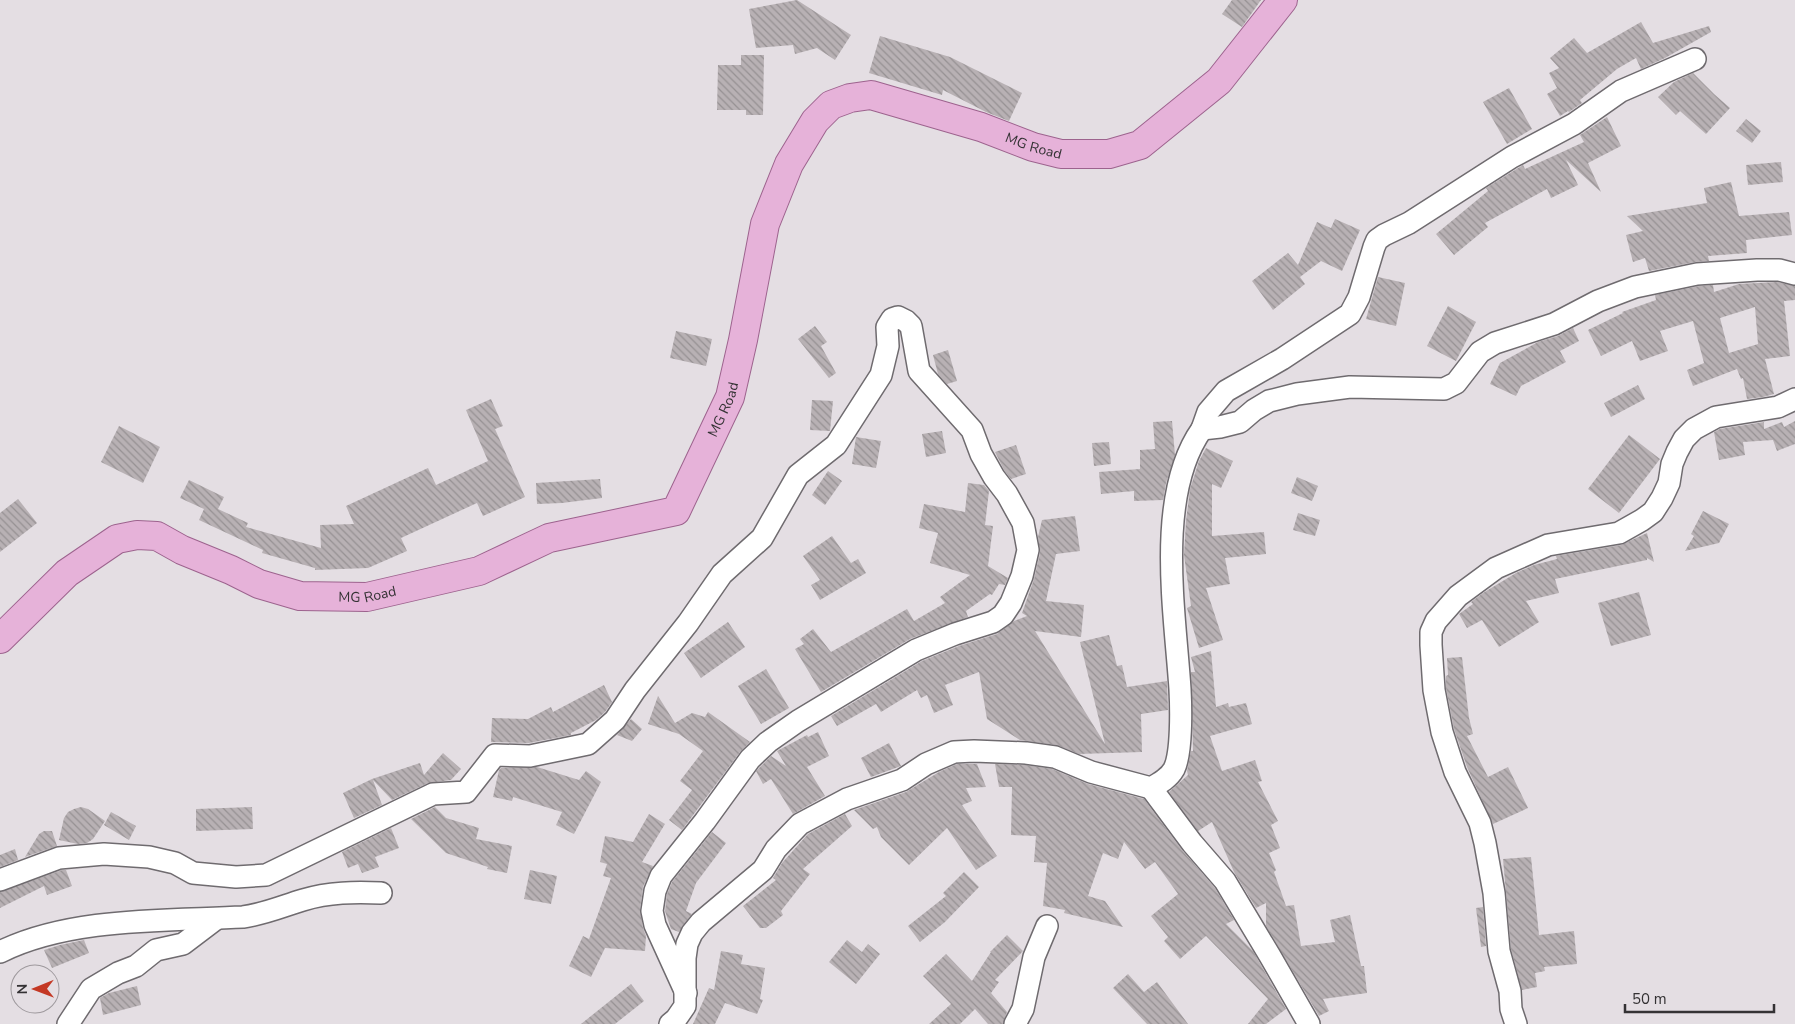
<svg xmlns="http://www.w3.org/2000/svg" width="1795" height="1024" viewBox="0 0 1795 1024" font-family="'Nunito Sans',sans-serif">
  <defs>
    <pattern id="building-back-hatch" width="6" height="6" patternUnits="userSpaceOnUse" patternTransform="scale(1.25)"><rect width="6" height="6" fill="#b8b1b4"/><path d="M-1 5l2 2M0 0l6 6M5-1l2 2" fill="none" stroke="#969193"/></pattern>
  </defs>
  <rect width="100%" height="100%" fill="#e4dee3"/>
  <g fill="url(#building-back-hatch)" fill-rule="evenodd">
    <path d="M797 0 851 35 835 60 817 48 795 54 793 45 756 48 749 9Z"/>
    <path d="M1232 0H1261L1242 27 1222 14Z"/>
    <path d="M1641 22 1653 43 1709 26 1711 32 1665 58 1641 69 1636 58 1617 69 1580 100 1582 103 1569 112 1568 111 1560 116 1547 94 1557 88 1549 73 1559 68 1550 58 1574 38 1587 53Z"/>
    <path d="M880 36 950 57 1022 93 1009 121 986 112 943 90 942 95 869 73Z"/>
    <path d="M741 55H764L763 115H746V110H717L718 65H741Z"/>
    <path d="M1693 73 1714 94 1730 108 1706 134 1680 111 1676 115 1658 97 1674 82Z"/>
    <path d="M1509 88 1532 129 1507 144 1483 102Z"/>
    <path d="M1607 117 1621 146 1588 163 1601 192 1566 160 1578 185 1551 198 1547 189 1485 223 1488 227 1454 255 1436 234 1488 191 1486 188 1523 165 1525 169 1584 142 1580 135Z"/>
    <path d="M1746 119 1761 131 1752 143 1736 131Z"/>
    <path d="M1781 162 1783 182 1748 185 1746 165Z"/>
    <path d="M1731 182 1739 216 1789 212 1792 235 1746 240 1747 253 1708 256 1709 261 1695 262 1649 271 1645 258 1633 262 1626 235 1643 231 1627 216 1707 203 1704 188Z"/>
    <path d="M1335 219 1360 230 1342 271 1321 261 1300 277 1305 284 1273 310 1252 281 1288 253 1298 265 1317 222 1331 228Z"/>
    <path d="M1378 277 1405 283 1396 326 1366 319Z"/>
    <path d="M1777 282 1795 286V300L1784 301 1790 356 1765 359 1774 394 1763 397 1747 399 1743 378 1741 379 1737 369 1693 386 1687 370 1704 363 1693 321 1660 331 1668 351 1640 361 1632 341 1601 356 1588 330 1623 313 1622 312 1656 300 1655 295 1699 286 1713 285 1714 292 1739 284ZM1755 307 1758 344 1729 353 1720 318Z"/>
    <path d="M1448 306 1476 322 1456 361 1427 346Z"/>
    <path d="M815 326 827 342 821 346 836 373 829 378 798 339Z"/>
    <path d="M1573 328 1579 341 1560 351 1566 362 1521 386 1516 396 1490 384 1500 363 1538 342 1558 336Z"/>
    <path d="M676 331 712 339 706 366 670 358Z"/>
    <path d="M948 350 957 381 947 384 938 374 933 355Z"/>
    <path d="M1638 385 1645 399 1611 417 1604 403Z"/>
    <path d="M491 399 503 426 495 429 525 497 483 516 477 503 401 538 407 551 368 568 315 570V568L262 553 263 550 199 520 204 509 180 498 189 480 224 497 218 509 248 523 246 527 321 548 320 525 354 524 346 506 428 468 436 485 488 461 466 410Z"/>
    <path d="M812 400 833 401 830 431 810 430Z"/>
    <path d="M1172 421 1175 455 1166 483 1163 500 1134 501V491L1101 494 1099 472 1140 469V450L1155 449 1153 422Z"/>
    <path d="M1795 421V444L1777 451 1773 440 1743 442 1745 455 1719 460 1714 432 1720 429 1764 422V429L1782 422 1784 427Z"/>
    <path d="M119 426 160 447 143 483 101 462Z"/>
    <path d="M942 431 946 453 926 457 922 434Z"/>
    <path d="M1629 435 1660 459 1619 513 1588 489Z"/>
    <path d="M856 437 881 441 876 468 852 464Z"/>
    <path d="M1109 442 1111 464 1094 466 1092 443Z"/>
    <path d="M1016 445 1026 474 1011 479 1004 470 995 452Z"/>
    <path d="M1206 448 1233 461 1221 488 1212 484V536L1264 532 1266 554 1225 558 1230 584 1206 588 1223 640 1199 648 1187 608 1191 606 1184 555 1186 521 1190 489 1199 461Z"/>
    <path d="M828 471 842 481 825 505 812 495Z"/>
    <path d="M1297 477 1318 486 1312 501 1291 493Z"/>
    <path d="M600 479 602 498 562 503 537 504 536 483Z"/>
    <path d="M968 483 984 485 989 491 985 525 993 526 988 566 1008 578 1005 585 999 584 992 595 990 594 966 611 968 617 910 639 821 692 795 649 804 644 800 639 813 629 831 652 907 609 914 621 945 603 940 597 970 575 930 563 938 533 919 528 924 504 965 512Z"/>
    <path d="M18 499 37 523 0 552V513Z"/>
    <path d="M1703 511 1729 524 1719 543 1685 551 1694 536 1691 534Z"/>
    <path d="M1298 513 1320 520 1315 536 1293 530Z"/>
    <path d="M1075 516 1080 551 1056 554 1046 601 1084 605 1081 637 1035 631 1105 744 1080 642 1109 635 1117 666 1122 665 1127 687 1167 681 1168 710 1141 714 1142 752 1079 754 1057 745 1020 740 987 719 979 672 945 685 953 705 934 713 927 695 921 698 917 690 881 712 876 704 837 726 831 716 922 661 959 646 997 634 1014 621 1027 616 1022 613 1034 579 1040 553 1038 537 1042 520Z"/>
    <path d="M1647 533 1654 562 1647 558V560L1555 579 1559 593 1526 601 1539 622 1499 647 1482 620 1467 628 1459 614 1473 604 1471 602 1483 593 1516 573 1534 565 1557 559 1556 556 1621 545Z"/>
    <path d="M832 536 851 563 858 559 866 573 820 600 811 585 820 580 803 556Z"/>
    <path d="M1639 592 1651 635 1611 646 1598 603Z"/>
    <path d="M728 622 745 647 701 678 684 653Z"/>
    <path d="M1211 651 1216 707 1228 703 1229 707 1246 703 1252 724 1210 736 1222 771 1255 760 1262 781 1258 782 1278 821 1271 825 1280 848 1269 853 1276 870 1274 872 1286 906 1294 905 1301 946 1335 942 1330 920 1350 915 1361 966H1364L1367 993 1323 999 1329 1011 1319 1016 1266 926V903L1256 908 1234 872 1212 822 1198 831 1169 792 1188 775 1187 771 1191 751H1193L1191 672H1195L1191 657Z"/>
    <path d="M1462 657 1469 718 1473 734 1467 736 1488 777 1508 767 1528 808 1493 824 1467 767 1454 729 1446 688V676L1448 675 1447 658Z"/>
    <path d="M766 669 789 708 761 724 738 686Z"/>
    <path d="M604 685 612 702 605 712 596 720 571 733V735L529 743 491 742 492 718 528 719 551 707 553 712Z"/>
    <path d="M658 696 675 723 692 713 705 717 708 712 750 742 740 752 682 830 669 820 692 790 680 781 703 751 679 734 648 724Z"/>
    <path d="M631 719 642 729 632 741 617 735Z"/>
    <path d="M818 732 829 756 807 767 825 796 793 814 771 779 763 784 756 771 771 756 786 766 777 751 807 735 808 737Z"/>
    <path d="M889 743 901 766 871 777 861 758Z"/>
    <path d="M443 753 461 769 451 780 428 783 392 800 373 780 382 805 354 818 343 793 372 779 420 763 424 775Z"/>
    <path d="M957 764H977L986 787 966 788 972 801 962 805 997 856 976 870 947 828 909 865 881 837 877 827 873 829 854 810 906 792 939 772Z"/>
    <path d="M995 764 1025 765 1052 769 1088 784 1144 799 1182 850 1215 888 1234 920 1226 924 1253 951 1286 1009 1266 1024H1248L1268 999 1206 936 1180 959 1164 941 1168 937 1151 916 1178 894 1155 862 1145 869 1124 842 1118 859 1103 853 1088 896 1105 901 1123 927 1064 913 1065 910 1043 906 1047 863 1034 862 1036 836 1011 835 1012 787H999Z"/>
    <path d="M537 767 579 780 586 771 601 782 574 834 556 825 562 812 513 797 512 801 493 797 499 770 501 768Z"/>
    <path d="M81 807 88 809 105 821 93 839 87 843 78 844 59 840 64 818 68 812 74 809Z"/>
    <path d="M252 807 253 829 196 831V809Z"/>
    <path d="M435 807 446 818 479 828 476 839 512 846 507 873 487 869 488 867 446 853 411 819Z"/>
    <path d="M111 812 136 826 129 840 104 825Z"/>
    <path d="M649 814 665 824 642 862 653 866 643 887 640 909 643 928 646 936 645 951 605 948 591 977 569 966 583 936 589 939 611 878 603 876 607 864 600 862 605 836 633 842Z"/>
    <path d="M845 814 852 826 803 869 810 874 781 911 783 915 766 928H760L743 906 776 880 773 878 782 863 808 834Z"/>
    <path d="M391 828 399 848 375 857 379 867 362 873 358 864 348 868 342 852Z"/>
    <path d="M44 831H52L57 846 25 857 39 834Z"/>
    <path d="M712 832 726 843 696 883 686 911 692 914 679 932 671 929 665 911 667 894 672 882Z"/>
    <path d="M15 849 18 860 0 867V855Z"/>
    <path d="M1531 857 1539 935 1574 931 1577 964 1544 967 1545 971 1535 973 1537 987 1522 990 1511 949 1503 859Z"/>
    <path d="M62 870H66L72 886 47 895 44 886 0 908V892Z"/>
    <path d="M530 870 557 876 551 904 524 899Z"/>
    <path d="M964 872 979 887 945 922 920 942 908 926 946 896 943 893Z"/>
    <path d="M1483 907 1486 946 1481 947 1476 908Z"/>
    <path d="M1007 935 1023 951 995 980 999 982 991 993 1007 1012 1003 1024H988L975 1009 960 1024H929L951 1004 923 976 946 954 972 981 991 952H990Z"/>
    <path d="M84 940 89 953 52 968 44 950 60 945Z"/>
    <path d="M847 940 862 952 868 944 880 954 856 984 829 962Z"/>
    <path d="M721 951 743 955 741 964 765 968 760 999 763 1000 757 1014 725 1003 715 1024H693L709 988 714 990Z"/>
    <path d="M1128 974 1144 992 1157 982 1188 1024H1147L1113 988Z"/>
    <path d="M631 984 644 1001 615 1024H581Z"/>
    <path d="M137 986 141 1005 103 1015 100 998 109 993Z"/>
  </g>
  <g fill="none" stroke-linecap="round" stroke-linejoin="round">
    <g stroke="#6f6b6f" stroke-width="24">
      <g id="street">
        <path d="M1202 429 1208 412 1226 391 1282 359 1350 314 1359 297 1374 247 1377 240 1384 235 1409 223 1512 157 1574 124 1621 91 1695 59"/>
        <path d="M1151 788 1192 843 1225 881 1270 956 1309 1024"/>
        <path d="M0 880 59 858 104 854 149 857 175 863 193 873 236 877 266 875 433 794 466 792 495 755 530 756 588 744 615 720 635 690 688 623 722 574 762 538 798 475 836 445 881 375 888 346 887 327 892 319 898 317 906 321 911 326 919 371 972 430 981 454 994 477 1007 494 1023 523 1028 550 1022 576 1011 603 1003 615 993 622 955 634 916 650 798 721 768 742 750 759 705 821 661 876 655 891 652 911 655 925 686 993"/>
        <path d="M0 952C70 917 166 921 243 917 265 914 283 906 303 900 329 892 355 892 381 893"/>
        <path d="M68 1024 91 989 118 973 136 966 156 950 183 944 216 919"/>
        <path d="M670 1024 676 1019 685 1006V958L687 944 692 933 701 922 763 870 776 849 800 824 847 799 902 780 926 764 954 752 974 751 1026 753 1055 757 1091 772 1151 788C1160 783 1169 778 1174 769 1182 753 1181 708 1180 689 1175 612 1155 495 1202 429L1220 427 1240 422 1254 410 1269 401 1297 394 1350 387 1444 389 1456 383 1480 352 1495 343 1554 324 1598 301 1635 287 1697 274 1757 270H1779L1795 274"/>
        <path d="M1015 1024 1023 1009 1034 957 1047 926"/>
        <path d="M1516 1024 1511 1009 1510 991 1499 951 1494 893 1485 843 1480 823 1455 772 1442 732 1434 690 1431 645V632L1436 621 1458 596 1496 568 1548 545 1619 533 1642 520 1653 512 1662 498 1669 483 1672 464 1677 452 1684 439 1694 429 1716 417 1778 407 1795 399"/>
      </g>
    </g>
    <g stroke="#9d638e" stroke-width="30">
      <g id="primary">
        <path id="s1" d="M0 639 67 573 117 539 137 535 157 536 182 550 231 570 259 584 300 596 367 597 479 571 549 538 676 511 730 397 743 340 765 224 789 164 815 121 831 105 850 98 871 95 981 127 1033 147 1061 154H1109L1140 145 1219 81 1283 0"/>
      </g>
    </g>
    <use href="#street" stroke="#fff" stroke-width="21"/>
    <use href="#primary" stroke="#e6b2d9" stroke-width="28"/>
  </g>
  <g text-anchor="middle" stroke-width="5" stroke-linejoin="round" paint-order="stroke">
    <g font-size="14" fill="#343234" stroke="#e4dee3">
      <text dy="5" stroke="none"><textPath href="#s1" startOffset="1392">MG Road</textPath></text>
      <text dy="5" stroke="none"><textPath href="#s1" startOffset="852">MG Road</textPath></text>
      <text dy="5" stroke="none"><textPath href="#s1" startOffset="418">MG Road</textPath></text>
    </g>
  </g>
  <g transform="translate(35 989) rotate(269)"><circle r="24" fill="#e4dee3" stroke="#9e999d"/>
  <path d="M0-4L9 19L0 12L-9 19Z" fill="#c43824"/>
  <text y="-8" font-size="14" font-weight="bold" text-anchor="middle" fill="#343234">N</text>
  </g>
  <path d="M1625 1004v8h149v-8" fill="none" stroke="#343234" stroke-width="2.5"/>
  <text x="1632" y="1004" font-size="15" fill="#343234" stroke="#e4dee3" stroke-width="4" paint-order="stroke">50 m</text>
</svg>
